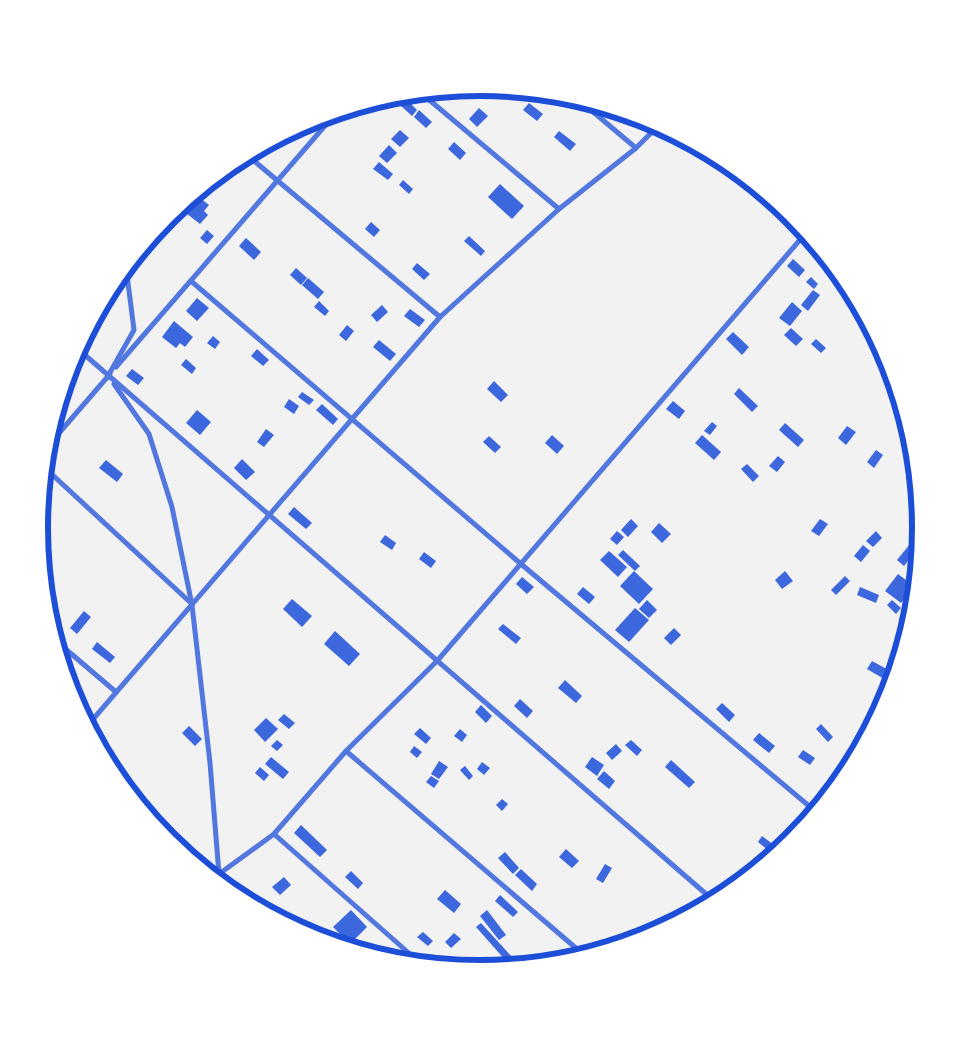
<svg xmlns="http://www.w3.org/2000/svg" width="959" height="1056" viewBox="0 0 959 1056" font-family="Poppins,sans-serif">
  <rect width="100%" height="100%" fill="#f2f2f2"/>
  <g fill="#3d67dc">
    <path d="M406 99 417 110 412 116 400 105Z"/>
    <path d="M529 103 543 114 537 121 523 110Z"/>
    <path d="M479 108 488 116 477 127 469 119Z"/>
    <path d="M419 110 432 122 426 128 414 117Z"/>
    <path d="M400 130 409 138 400 147 391 139Z"/>
    <path d="M559 131 576 144 570 151 554 137Z"/>
    <path d="M454 142 466 153 460 160 448 149Z"/>
    <path d="M389 145 397 153 387 163 379 156Z"/>
    <path d="M379 162 393 174 388 180 373 169Z"/>
    <path d="M403 180 413 189 409 194 399 185Z"/>
    <path d="M500 184 524 206 512 219 488 197Z"/>
    <path d="M195 194 209 205 204 211 208 215 200 224 182 210Z"/>
    <path d="M371 222 380 230 374 237 365 229Z"/>
    <path d="M207 230 214 236 207 244 200 238Z"/>
    <path d="M469 236 485 251 481 256 464 241Z"/>
    <path d="M246 238 261 252 254 260 239 246Z"/>
    <path d="M793 259 805 270 799 277 787 266Z"/>
    <path d="M417 263 430 274 424 280 412 269Z"/>
    <path d="M296 268 307 278 301 285 290 275Z"/>
    <path d="M811 277 818 284 814 289 806 282Z"/>
    <path d="M308 278 324 292 318 299 302 285Z"/>
    <path d="M813 290 820 295 808 311 801 305Z"/>
    <path d="M197 298 209 308 197 321 186 311Z"/>
    <path d="M319 301 329 311 325 316 314 307Z"/>
    <path d="M792 302 802 311 790 326 779 318Z"/>
    <path d="M382 305 388 312 377 322 371 315Z"/>
    <path d="M410 309 425 320 419 327 404 316Z"/>
    <path d="M174 321 193 337 185 347 180 343 176 348 162 337Z"/>
    <path d="M347 325 354 331 346 341 339 335Z"/>
    <path d="M791 328 803 339 796 346 784 335Z"/>
    <path d="M733 332 749 347 742 355 726 339Z"/>
    <path d="M213 336 220 342 215 349 207 343Z"/>
    <path d="M816 339 826 348 821 353 811 344Z"/>
    <path d="M379 340 396 354 390 361 373 347Z"/>
    <path d="M257 349 269 360 263 366 251 356Z"/>
    <path d="M186 359 196 368 192 374 181 365Z"/>
    <path d="M132 369 144 378 138 385 126 376Z"/>
    <path d="M494 381 508 395 501 402 487 389Z"/>
    <path d="M739 388 758 406 752 412 734 394Z"/>
    <path d="M302 392 314 400 309 405 298 397Z"/>
    <path d="M289 399 299 406 294 414 284 407Z"/>
    <path d="M673 401 685 411 679 419 666 409Z"/>
    <path d="M322 404 338 419 333 425 316 410Z"/>
    <path d="M197 410 211 422 200 435 186 423Z"/>
    <path d="M712 422 717 426 710 435 704 431Z"/>
    <path d="M785 423 804 440 798 447 779 430Z"/>
    <path d="M847 426 856 432 846 445 838 438Z"/>
    <path d="M266 429 274 435 264 447 257 442Z"/>
    <path d="M552 435 564 446 557 454 545 443Z"/>
    <path d="M702 435 721 452 714 460 695 443Z"/>
    <path d="M489 436 501 447 495 453 483 442Z"/>
    <path d="M876 450 883 455 874 468 867 462Z"/>
    <path d="M778 456 785 462 777 472 769 466Z"/>
    <path d="M242 459 255 472 246 480 234 468Z"/>
    <path d="M106 460 123 474 117 482 99 468Z"/>
    <path d="M747 464 759 476 753 482 741 469Z"/>
    <path d="M294 507 312 523 306 529 288 514Z"/>
    <path d="M631 519 638 526 628 537 621 530Z"/>
    <path d="M820 519 828 524 819 536 811 531Z"/>
    <path d="M659 523 671 534 662 543 651 532Z"/>
    <path d="M617 531 624 537 617 545 610 539Z"/>
    <path d="M876 531 882 538 873 547 866 541Z"/>
    <path d="M385 535 396 543 392 550 380 542Z"/>
    <path d="M910 544 917 549 904 566 897 560Z"/>
    <path d="M863 545 870 551 861 562 854 556Z"/>
    <path d="M623 550 640 566 635 571 618 555Z"/>
    <path d="M609 551 627 567 618 577 600 560Z"/>
    <path d="M424 552 436 561 431 568 419 559Z"/>
    <path d="M634 571 653 589 639 604 620 586Z"/>
    <path d="M785 571 793 581 782 589 775 580Z"/>
    <path d="M898 574 914 586 901 603 885 591Z"/>
    <path d="M845 576 850 581 836 595 831 590Z"/>
    <path d="M522 577 534 587 527 594 516 584Z"/>
    <path d="M583 587 595 597 589 604 577 594Z"/>
    <path d="M860 587 879 595 876 603 857 595Z"/>
    <path d="M292 599 312 616 302 627 283 609Z"/>
    <path d="M647 600 657 610 649 618 639 609Z"/>
    <path d="M892 600 901 608 896 614 887 605Z"/>
    <path d="M635 608 649 620 629 642 615 630Z"/>
    <path d="M84 611 91 617 77 634 70 628Z"/>
    <path d="M503 624 521 638 516 644 498 629Z"/>
    <path d="M674 628 681 635 671 645 664 638Z"/>
    <path d="M335 631 360 654 349 666 324 644Z"/>
    <path d="M97 642 115 657 110 663 92 649Z"/>
    <path d="M872 661 894 673 891 683 867 669Z"/>
    <path d="M565 680 582 696 576 703 558 688Z"/>
    <path d="M520 699 533 711 527 718 514 706Z"/>
    <path d="M722 703 735 715 729 722 716 709Z"/>
    <path d="M481 705 492 716 486 723 475 712Z"/>
    <path d="M284 714 295 723 289 729 278 720Z"/>
    <path d="M266 718 278 729 265 742 254 730Z"/>
    <path d="M821 724 833 737 828 742 816 729Z"/>
    <path d="M189 726 202 739 195 746 182 733Z"/>
    <path d="M420 728 431 738 426 744 414 734Z"/>
    <path d="M460 729 467 735 462 742 454 736Z"/>
    <path d="M759 733 775 746 769 753 753 740Z"/>
    <path d="M277 740 283 745 277 751 271 746Z"/>
    <path d="M631 740 642 750 637 756 625 745Z"/>
    <path d="M616 744 622 751 612 760 606 753Z"/>
    <path d="M414 746 422 752 417 758 410 752Z"/>
    <path d="M803 750 815 758 810 765 798 757Z"/>
    <path d="M271 757 289 772 283 779 265 764Z"/>
    <path d="M592 757 604 765 597 776 585 767Z"/>
    <path d="M671 760 695 782 689 788 665 767Z"/>
    <path d="M439 761 448 767 439 779 431 774Z"/>
    <path d="M482 762 490 768 484 775 477 769Z"/>
    <path d="M465 766 473 776 469 780 460 770Z"/>
    <path d="M260 767 269 775 264 781 255 773Z"/>
    <path d="M604 771 615 781 609 789 597 779Z"/>
    <path d="M431 776 439 781 434 788 426 782Z"/>
    <path d="M502 799 508 804 502 811 496 805Z"/>
    <path d="M301 825 327 850 320 857 294 833Z"/>
    <path d="M762 836 774 845 769 851 758 842Z"/>
    <path d="M566 849 579 861 572 868 559 857Z"/>
    <path d="M505 852 519 868 513 874 498 858Z"/>
    <path d="M605 864 612 868 603 883 596 879Z"/>
    <path d="M521 869 537 884 532 891 515 875Z"/>
    <path d="M351 871 363 883 358 889 345 877Z"/>
    <path d="M284 877 291 885 280 895 272 887Z"/>
    <path d="M445 890 461 904 454 913 437 899Z"/>
    <path d="M500 895 518 912 513 917 495 901Z"/>
    <path d="M351 910 367 927 350 944 333 927Z"/>
    <path d="M487 910 506 935 499 940 480 916Z"/>
    <path d="M481 923 512 957 507 962 476 927Z"/>
    <path d="M423 932 433 941 428 946 417 937Z"/>
    <path d="M454 933 461 939 451 948 445 942Z"/>
  </g>
  <g fill="none" stroke-linecap="round" stroke-linejoin="round">
    <g stroke="#5277de" stroke-width="5">
      <path d="M421 93 559 209"/>
      <path d="M579 100 636 148"/>
      <path d="M247 155 440 317"/>
      <path d="M191 281 521 564 815 811"/>
      <path d="M78 349 713 900"/>
      <path d="M116 367 336 113"/>
      <path d="M109 377 108 376 134 330 126 267"/>
      <path d="M114 384 149 434 172 507 192 605 210 763 219 874"/>
      <path d="M47 447 110 374"/>
      <path d="M45 468 192 604"/>
      <path d="M55 640 116 692"/>
      <path d="M88 725 440 317 559 209 636 148 658 126"/>
      <path d="M346 751 584 955"/>
      <path d="M274 834 420 963"/>
      <path d="M216 879 219 874 274 834 346 751 437 661 805 234"/>
    </g>
  </g>
  <path d="M0 0H959V1056H0ZM48 528a432 432 0 1 1 864 0a432 432 0 1 1-864 0Z" fill="#fff" fill-rule="evenodd"/>
  <path fill="none" stroke="#1d4ed8" stroke-width="6" d="M48 528a432 432 0 1 1 864 0a432 432 0 1 1-864 0Z"/>
</svg>
